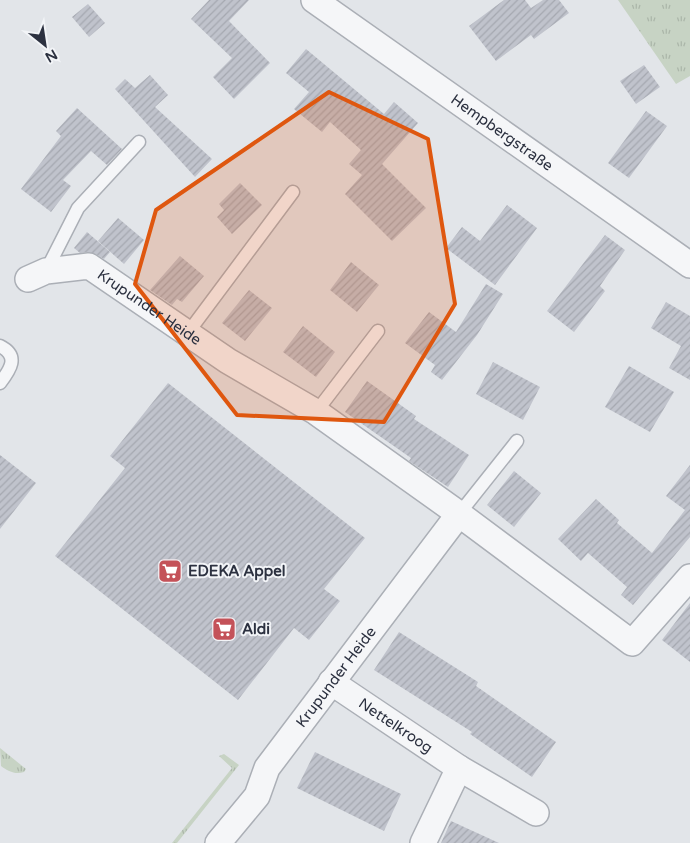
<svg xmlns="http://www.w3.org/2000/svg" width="690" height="843" viewBox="0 0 690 843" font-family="'Varela Round',sans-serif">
  <defs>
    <pattern id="grass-tufts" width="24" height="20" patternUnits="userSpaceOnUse" patternTransform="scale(1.25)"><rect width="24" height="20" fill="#c7d3c4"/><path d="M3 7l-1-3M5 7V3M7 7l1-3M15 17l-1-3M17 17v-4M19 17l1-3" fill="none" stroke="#abb6a9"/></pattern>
    <pattern id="building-hatch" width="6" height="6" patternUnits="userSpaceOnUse" patternTransform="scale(1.25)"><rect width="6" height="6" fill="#c0c3cc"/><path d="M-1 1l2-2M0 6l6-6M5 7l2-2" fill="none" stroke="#a5a8b0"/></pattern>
  </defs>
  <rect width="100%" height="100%" fill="#e2e5e9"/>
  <g fill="url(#grass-tufts)">
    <path d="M618 0H690V76L676 84Z"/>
    <path d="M0 748 26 769 24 772C15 775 8 771 1 766Z"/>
    <path d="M224 754 239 765 177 843H172L232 768 219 756Z"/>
  </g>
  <g fill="url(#building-hatch)">
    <path d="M209 0H249L229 21 270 63 234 99 213 77 232 58 191 19Z"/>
    <path d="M504 0H525L531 8 543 0H559L569 13 534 39 531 35 496 61 469 26Z"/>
    <path d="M88 4 105 23 89 37 72 17Z"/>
    <path d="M306 49 384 114 394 102 418 123 382 164 426 208 392 241 345 194 362 175 349 164 361 150 330 122 322 132 294 109 309 92 286 73Z"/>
    <path d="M644 65 660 87 636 104 620 81Z"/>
    <path d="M150 75 168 95 155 107 212 159 195 177 115 89 125 79 135 88Z"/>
    <path d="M77 108 122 149 107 165 91 151 63 180 71 186 51 212 21 189 61 136 56 131Z"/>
    <path d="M646 111 667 126 629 178 608 163Z"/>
    <path d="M240 183 262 205 232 234 217 217 224 210 219 204Z"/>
    <path d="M507 205 537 228 495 285 446 248 462 227 480 241Z"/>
    <path d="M118 218 144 240 124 264 98 241Z"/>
    <path d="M87 232 110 252 104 259 96 254 88 252 80 253 74 248Z"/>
    <path d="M605 235 625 250 600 286 605 291 574 332 547 311Z"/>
    <path d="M180 256 204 276 182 302 177 299 172 305 150 290Z"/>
    <path d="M351 262 379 285 357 312 330 290Z"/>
    <path d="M486 284 503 294 477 335 442 380 431 372 435 365 405 343 429 312 456 332Z"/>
    <path d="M249 290 272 308 245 341 222 323Z"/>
    <path d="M666 302 690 316V380L669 368 681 346 651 328Z"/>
    <path d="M303 326 335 352 316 377 283 352Z"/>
    <path d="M493 362 540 387 523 420 476 394Z"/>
    <path d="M629 366 674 392 650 432 605 407Z"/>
    <path d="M367 381 416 416 414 419 469 455 448 487 409 461 411 458 345 412Z"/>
    <path d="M168 383 365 538 324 589 340 601 309 640 294 628 238 700 55 556 125 468 110 456Z"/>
    <path d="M0 455 36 483 0 529Z"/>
    <path d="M690 465V537L633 605 621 595 627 587 588 553 581 561 558 539 596 499 619 520 617 523 652 553 685 510 666 496Z"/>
    <path d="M514 471 541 493 514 527 487 505Z"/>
    <path d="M690 603V662L662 640Z"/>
    <path d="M399 632 478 682 476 686 556 742 532 777 470 734 472 732 374 670Z"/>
    <path d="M315 752 401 794 384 831 297 788Z"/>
    <path d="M451 821 499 843H441Z"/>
  </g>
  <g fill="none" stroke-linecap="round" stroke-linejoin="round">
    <g stroke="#abafb6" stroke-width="15">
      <g id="lane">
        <path d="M46 271 78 208 139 142"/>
        <path d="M187 334 293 192"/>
        <path d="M0 346C20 356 10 370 0 383"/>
        <path d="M316 412 378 331"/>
        <path d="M459 514 517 441"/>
      </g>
    </g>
    <g stroke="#abafb6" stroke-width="28">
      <g id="street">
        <path id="s1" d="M314 0 690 265"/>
        <path id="s2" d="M28 279 46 271 89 266 228 361 316 412 459 514"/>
        <path id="s3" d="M331 682 459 768 423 843"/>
        <path d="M459 768 536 813"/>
        <path id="s4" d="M218 843 257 796 267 768 459 514 632 643 690 577"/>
      </g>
    </g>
    <use href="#lane" stroke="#f5f6f8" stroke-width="12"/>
    <use href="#street" stroke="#f5f6f8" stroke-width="25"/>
  </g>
  <path fill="#df570f" fill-opacity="0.2" stroke="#df570f" stroke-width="4" stroke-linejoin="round" d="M329 92 428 139 455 304 384 422 237 415 135 284 156 210Z"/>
  <defs>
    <g id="supermarket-square" transform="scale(1.25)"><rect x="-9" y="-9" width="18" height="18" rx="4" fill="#c45259" stroke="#f2f4f7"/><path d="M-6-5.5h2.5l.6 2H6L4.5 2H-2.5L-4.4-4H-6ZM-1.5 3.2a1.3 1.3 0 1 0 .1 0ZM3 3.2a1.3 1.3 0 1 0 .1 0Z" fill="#fff"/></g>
  </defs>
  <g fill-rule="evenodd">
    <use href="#supermarket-square" x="170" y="571"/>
    <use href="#supermarket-square" x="224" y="629"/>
  </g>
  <g text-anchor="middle" stroke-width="4" stroke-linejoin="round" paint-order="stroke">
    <g font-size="15" fill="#2c3140" stroke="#f2f4f7">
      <text dy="5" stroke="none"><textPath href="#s1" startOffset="230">Hempbergstraße</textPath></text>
      <text dy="5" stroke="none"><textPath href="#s2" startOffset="136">Krupunder Heide</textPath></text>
      <text dy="5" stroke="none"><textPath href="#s4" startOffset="205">Krupunder Heide</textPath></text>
      <text dy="5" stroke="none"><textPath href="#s3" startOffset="78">Nettelkroog</textPath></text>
    </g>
    <g font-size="15" font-weight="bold" fill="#2c3140" stroke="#f2f4f7" text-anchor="start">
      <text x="188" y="576">EDEKA Appel</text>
      <text x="242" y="634">Aldi</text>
    </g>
  </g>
  <g transform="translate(45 45) rotate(150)" stroke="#f2f4f7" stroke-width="4" paint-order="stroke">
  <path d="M0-4L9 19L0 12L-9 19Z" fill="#2c3140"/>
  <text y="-8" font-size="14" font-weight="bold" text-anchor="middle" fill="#2c3140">N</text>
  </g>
</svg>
